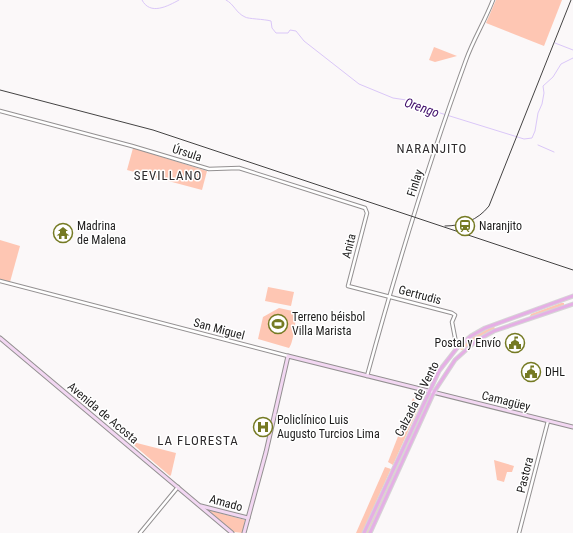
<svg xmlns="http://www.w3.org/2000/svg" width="573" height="533" viewBox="0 0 573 533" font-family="'Roboto Condensed',sans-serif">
  <rect width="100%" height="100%" fill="#fbf8f9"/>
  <g fill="#fec6b3">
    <path d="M496 0H562L544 46 486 23Z"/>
    <path d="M434 47 457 56 435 62 429 60Z"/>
    <path d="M133 148 207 171 202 190 127 170Z"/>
    <path d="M0 240 20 246 10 282 0 280Z"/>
    <path d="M268 287 294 292 291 306 265 301Z"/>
    <path d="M561 303H564V305L532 317 530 316 531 314Z"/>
    <path d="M279 308 297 312C295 321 294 342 289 348L258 339 263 317Z"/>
    <path d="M494 326 495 329 462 350 460 349V347L475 335Z"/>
    <path d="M430 395 431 397 368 533H366Z"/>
    <path d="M413 398 419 407 393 465 388 462Z"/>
    <path d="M129 441 176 453 171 475 170 476Z"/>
    <path d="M494 460 514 466 512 472H507L504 482 497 480Z"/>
    <path d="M385 467 391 469 362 533H356Z"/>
    <path d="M208 510 245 520 243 533 234 532Z"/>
  </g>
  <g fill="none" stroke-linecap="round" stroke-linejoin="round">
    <g stroke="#dac7f8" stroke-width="1">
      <path d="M142 0C150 16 168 6 179 0"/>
      <path d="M226 0C234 4 236 13 245 17 248 19 264 19 271 21L272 28 276 33H288L290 30 296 31 304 41 359 84 393 98 413 101 424 108 524 139 532 138 535 131 538 113 542 104 544 93 543 86 553 77 561 64 573 58"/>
      <path d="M555 43 573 50"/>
      <path d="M538 145 554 152"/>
    </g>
    <g stroke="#939091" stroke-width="4.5">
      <g id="tertiary">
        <path d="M0 111 132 146 209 169 239 168 365 208 367 213 348 286 452 313 455 315 452 322 457 348"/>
        <path d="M0 281 288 356"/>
        <path d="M367 376C396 270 428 164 466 60 473 40 485 21 493 0"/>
        <path d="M140 533 178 487"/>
        <path d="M519 533 548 421"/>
      </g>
    </g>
    <g stroke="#939091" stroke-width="5">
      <g id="secondary">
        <path d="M0 338 232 533"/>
        <path d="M201 506 248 518"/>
        <path d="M244 533 266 452 288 356 573 427"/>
      </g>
    </g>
    <g stroke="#d6d6d6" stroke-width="5">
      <g id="primary">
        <path d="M364 533 439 371 457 348 471 336 485 328 573 296"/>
        <path d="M370 533 434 392 455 360 476 341 494 331 573 304"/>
      </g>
    </g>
    <use href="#tertiary" stroke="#fff" stroke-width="2.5"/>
    <use href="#secondary" stroke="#f2d7f2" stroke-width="3"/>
    <use href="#primary" stroke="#e5afe5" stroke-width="3"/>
    <g stroke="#444343" stroke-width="1">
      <path d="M0 90 153 130 573 270"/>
      <path d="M445 226C462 226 478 220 489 206L571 0"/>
    </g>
  </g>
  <defs>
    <g id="station-ring" transform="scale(1)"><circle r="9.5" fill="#fff" stroke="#757a23" stroke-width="1.5"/><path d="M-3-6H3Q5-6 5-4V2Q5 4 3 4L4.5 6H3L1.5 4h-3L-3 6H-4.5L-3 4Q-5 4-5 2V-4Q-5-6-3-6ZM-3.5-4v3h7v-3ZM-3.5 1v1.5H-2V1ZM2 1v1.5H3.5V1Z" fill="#757a23"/></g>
    <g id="temple-ring" transform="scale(1)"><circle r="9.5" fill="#fff" stroke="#757a23" stroke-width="1.5"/><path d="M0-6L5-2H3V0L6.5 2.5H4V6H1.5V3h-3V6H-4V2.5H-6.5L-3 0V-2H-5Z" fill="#757a23"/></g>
    <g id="stadium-ring" transform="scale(1)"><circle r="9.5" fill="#fff" stroke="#757a23" stroke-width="1.5"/><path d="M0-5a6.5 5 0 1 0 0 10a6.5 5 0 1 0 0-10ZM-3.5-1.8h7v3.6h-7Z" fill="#757a23"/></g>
    <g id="civic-ring" transform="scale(1)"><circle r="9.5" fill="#fff" stroke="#757a23" stroke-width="1.5"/><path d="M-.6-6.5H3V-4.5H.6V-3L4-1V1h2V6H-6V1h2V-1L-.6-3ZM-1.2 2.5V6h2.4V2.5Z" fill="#757a23"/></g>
    <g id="hospital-ring" transform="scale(1)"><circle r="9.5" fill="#fff" stroke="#757a23" stroke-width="1.5"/><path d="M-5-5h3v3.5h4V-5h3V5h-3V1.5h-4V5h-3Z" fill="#757a23"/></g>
  </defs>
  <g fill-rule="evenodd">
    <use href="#station-ring" x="465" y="226"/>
    <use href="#temple-ring" x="63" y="233"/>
    <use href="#stadium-ring" x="278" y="324"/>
    <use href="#civic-ring" x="515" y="343"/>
    <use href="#civic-ring" x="531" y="372"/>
    <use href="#hospital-ring" x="263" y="427"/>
  </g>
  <g text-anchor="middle" stroke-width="3" stroke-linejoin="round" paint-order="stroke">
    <g font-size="12" fill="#1d1c1c" stroke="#fff">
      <text transform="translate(187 153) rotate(18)" y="4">Úrsula</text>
      <text transform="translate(415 183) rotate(-72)" y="4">Finlay</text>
      <text transform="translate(349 246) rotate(-76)" y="4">Anita</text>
      <text transform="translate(420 295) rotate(15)" y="4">Gertrudis</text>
      <text transform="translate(219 329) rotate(15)" y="4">San Miguel</text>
      <text transform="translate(417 399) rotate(-63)" y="4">Calzada de Vento</text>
      <text transform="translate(506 401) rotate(14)" y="4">Camagüey</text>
      <text transform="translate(103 413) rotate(40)" y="4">Avenida de Acosta</text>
      <text transform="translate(525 475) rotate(-76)" y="4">Pastora</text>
      <text transform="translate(226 503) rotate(15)" y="4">Amado</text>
    </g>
    <g font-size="12" fill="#1d1c1c" stroke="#fff" text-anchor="start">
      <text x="77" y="230">Madrina<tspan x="77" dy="14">de Malena</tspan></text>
      <text x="479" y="230">Naranjito</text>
      <text x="292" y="321">Terreno béisbol<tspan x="292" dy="14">Villa Marista</tspan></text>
      <text x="501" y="347" text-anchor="end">Postal y Envío</text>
      <text x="545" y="376">DHL</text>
      <text x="277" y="424">Policlínico Luis<tspan x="277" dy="14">Augusto Turcios Lima</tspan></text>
    </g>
    <g font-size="13" font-style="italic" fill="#3f0c6a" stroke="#fff">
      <text transform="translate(422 107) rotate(19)" y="5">Orengo</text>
    </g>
    <g font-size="13" letter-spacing="1" fill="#2e2b2d" stroke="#fff">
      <text x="432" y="153">NARANJITO</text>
      <text x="168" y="180">SEVILLANO</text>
      <text x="198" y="445">LA FLORESTA</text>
    </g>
  </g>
</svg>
